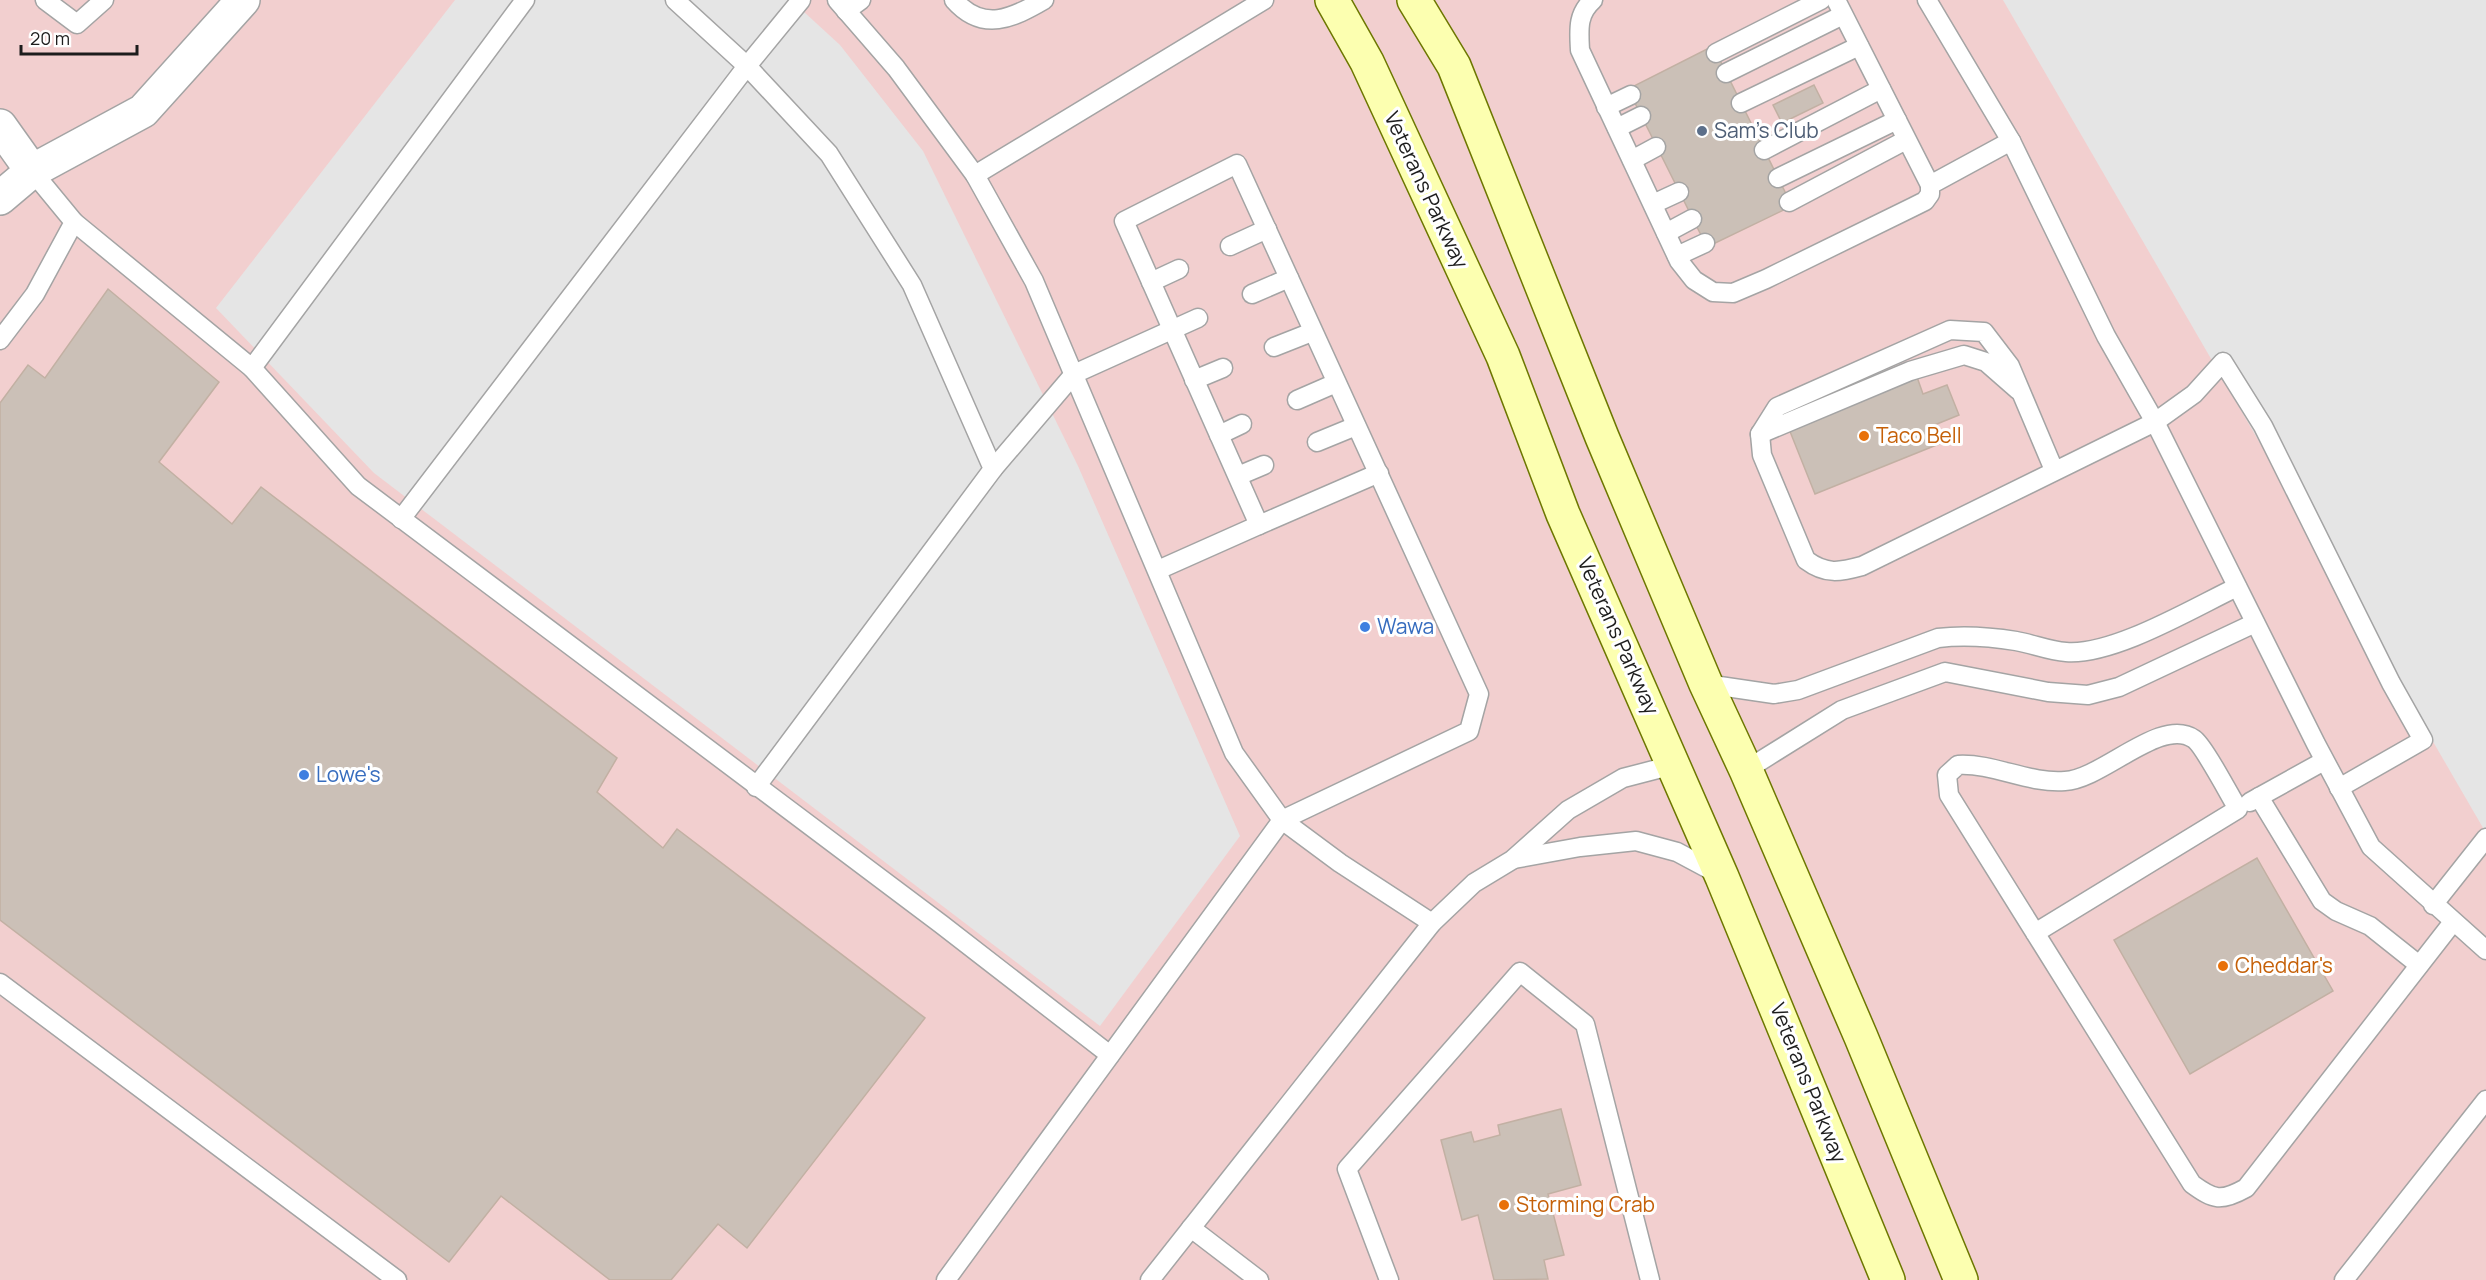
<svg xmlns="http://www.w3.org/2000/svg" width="2486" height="1280" viewBox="0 0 2486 1280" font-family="Manrope,sans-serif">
  <rect width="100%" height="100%" fill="#efeae1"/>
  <rect fill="#f2cfcf" x="0" y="0" width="2486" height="1280"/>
  <g fill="#e5e5e5">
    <path d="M455 0H791L840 45 923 151 1078 466 1240 836 1100 1026 374 473 216 308Z"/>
    <path d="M2003 0H2486V833Z"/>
  </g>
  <g fill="#cbc0b7" stroke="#c2b0a3" stroke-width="1.5">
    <path d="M1713 46 1792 206 1707 247 1628 89Z"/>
    <path d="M1814 85 1823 103 1782 123 1773 105Z"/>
    <path d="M108 289 219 382 159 462 232 524 261 487 617 758 597 792 663 848 677 829 925 1018 747 1248 718 1224 671 1280H610L501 1196 449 1262 0 920V403L28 365 45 378Z"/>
    <path d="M1917 377 1923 394 1947 385 1959 415 1932 426 1939 444 1815 494 1789 429Z"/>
    <path d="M2257 858 2333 991 2190 1074 2114 940Z"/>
    <path d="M1561 1109 1581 1185 1548 1194 1564 1255 1544 1260 1548 1279 1494 1280 1478 1215 1462 1220 1441 1140 1471 1132 1474 1142 1500 1135 1498 1125Z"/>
  </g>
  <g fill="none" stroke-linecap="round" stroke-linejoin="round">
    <g stroke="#a4a4a4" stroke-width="21">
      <g id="lane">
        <path d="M45 0 77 24 104 0"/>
        <path d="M675 0 747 66 801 0"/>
        <path d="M837 0 896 68 975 175 1034 281 1234 753 1282 820 1340 863 1432 923"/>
        <path d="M954 0C983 33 1013 18 1044 0"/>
        <path d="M1593 0C1577 14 1579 30 1580 50L1679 261 1694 280 1713 292 1733 293 1766 279 1913 207 1925 201 1930 194V185L2011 141"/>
        <path d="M1836 0 1930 185"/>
        <path d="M1927 0 2011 141 2106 336 2155 422 2316 744 2371 847 2486 950"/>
        <path d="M846 11 861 0"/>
        <path d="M1716 53 1821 0"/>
        <path d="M1726 73 1843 15"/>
        <path d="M1741 103 1859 46"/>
        <path d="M1606 107 1631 95"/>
        <path d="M1617 128 1641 116"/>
        <path d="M1764 150 1881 89"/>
        <path d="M1632 160 1656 147"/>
        <path d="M975 175 1264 0"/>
        <path d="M1778 178 1897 120"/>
        <path d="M1789 202 1906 140"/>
        <path d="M1653 204 1679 192"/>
        <path d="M74 222 252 368 525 0"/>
        <path d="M1666 233 1692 219"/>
        <path d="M1230 246 1267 229"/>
        <path d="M1677 256 1705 243"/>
        <path d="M1151 282 1179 269"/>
        <path d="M1252 294 1289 278"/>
        <path d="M0 340 35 294 74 222 32 171"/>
        <path d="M1274 347 1312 332"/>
        <path d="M252 368 358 486 941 924 1110 1055"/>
        <path d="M1194 380 1223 368"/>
        <path d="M1297 400 1336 383"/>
        <path d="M1760 434 1910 371 1964 355 1986 362 2018 390"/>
        <path d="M1219 435 1242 424"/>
        <path d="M1317 442 1356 426"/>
        <path d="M993 469 1074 374 1198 318"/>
        <path d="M2054 470 2010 366 1984 332 1950 330 1777 407 1760 434 1762 455 1806 560C1826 575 1840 572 1862 566L2155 422 2194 394 2223 362 2263 426 2391 683 2423 740 2339 788"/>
        <path d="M1238 476 1264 465"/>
        <path d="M401 519 747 66 829 154 912 285 993 469 756 787"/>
        <path d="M1259 525 1379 473"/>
        <path d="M1706 684 1774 694 1798 690 1938 638C1963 635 1991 637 2016 641 2033 644 2049 651 2066 652 2113 656 2193 608 2237 587"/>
        <path d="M1746 770 1842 710 1945 672 2048 692 2088 695 2119 687 2255 623"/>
        <path d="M2259 797 2322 901 2336 911 2370 926 2419 965"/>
        <path d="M2250 802 2324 761"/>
        <path d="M1514 859 1580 847 1636 841 1677 852 1720 875"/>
        <path d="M2433 905 2486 838"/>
        <path d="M2035 933 2238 809C2230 796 2204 746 2194 739 2161 716 2103 779 2065 781 2029 784 1994 763 1958 765L1947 775 1949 795 2192 1184C2214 1200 2221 1202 2246 1188L2453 922"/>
        <path d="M0 983 397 1280"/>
        <path d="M1191 1228 1259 1280"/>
        <path d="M946 1280 1282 820 1469 731 1479 694 1237 164 1124 221 1259 525 1158 570"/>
        <path d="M1150 1280 1432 923 1474 883 1512 860 1568 810 1623 778 1673 765"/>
        <path d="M1389 1280 1347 1169 1520 972 1585 1024 1650 1280"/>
        <path d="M2344 1280 2486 1100"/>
      </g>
    </g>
    <g stroke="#a4a4a4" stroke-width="36">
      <g id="street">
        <path d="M0 126 32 171"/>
        <path d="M0 198 32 171 143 111 243 0"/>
      </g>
    </g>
    <g stroke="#6d7700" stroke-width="36">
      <g id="secondary">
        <path d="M1332 0 1367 62 1503 356 1563 514 1722 877 1888 1280"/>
        <path d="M1414 0 1454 66 1602 437 1706 684 1746 770 1861 1037 1961 1280"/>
      </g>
    </g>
    <use href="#lane" stroke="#fff" stroke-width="18"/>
    <use href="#street" stroke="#fff" stroke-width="33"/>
    <use href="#secondary" stroke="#fcffb0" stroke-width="33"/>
  </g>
  <circle fill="#5c6f8a" stroke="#fff" stroke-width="2" cx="1702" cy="131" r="6"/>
  <g fill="#e8710a" stroke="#fff" stroke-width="2">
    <circle cx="1864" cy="436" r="6"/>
    <circle cx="2223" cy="966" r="6"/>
    <circle cx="1504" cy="1205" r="6"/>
  </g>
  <g fill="#3f7fe0" stroke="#fff" stroke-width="2">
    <circle cx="1365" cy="627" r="6"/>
    <circle cx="304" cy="775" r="6"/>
  </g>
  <g text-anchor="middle" stroke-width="6" stroke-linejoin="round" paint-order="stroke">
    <g font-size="21" fill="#4e5e75" stroke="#fff" text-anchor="start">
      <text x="1714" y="138">Sam's Club</text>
    </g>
    <g font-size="21" fill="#1d1d1d" stroke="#fff">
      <text transform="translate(1426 190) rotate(65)" y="7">Veterans Parkway</text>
      <text transform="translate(1618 636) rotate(66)" y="7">Veterans Parkway</text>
      <text transform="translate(1808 1083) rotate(68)" y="7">Veterans Parkway</text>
    </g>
    <g font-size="21" fill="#c56008" stroke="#fff" text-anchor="start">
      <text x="1876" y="443">Taco Bell</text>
      <text x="2235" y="973">Cheddar's</text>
      <text x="1516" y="1212">Storming Crab</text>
    </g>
    <g font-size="21" fill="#366cbe" stroke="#fff" text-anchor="start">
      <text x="1377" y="634">Wawa</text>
      <text x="316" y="782">Lowe's</text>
    </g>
  </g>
  <path d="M21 45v9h116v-9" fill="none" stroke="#1d1d1d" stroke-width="3"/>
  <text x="30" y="45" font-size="18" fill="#1d1d1d" stroke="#ffffff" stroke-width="4.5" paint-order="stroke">20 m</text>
</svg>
